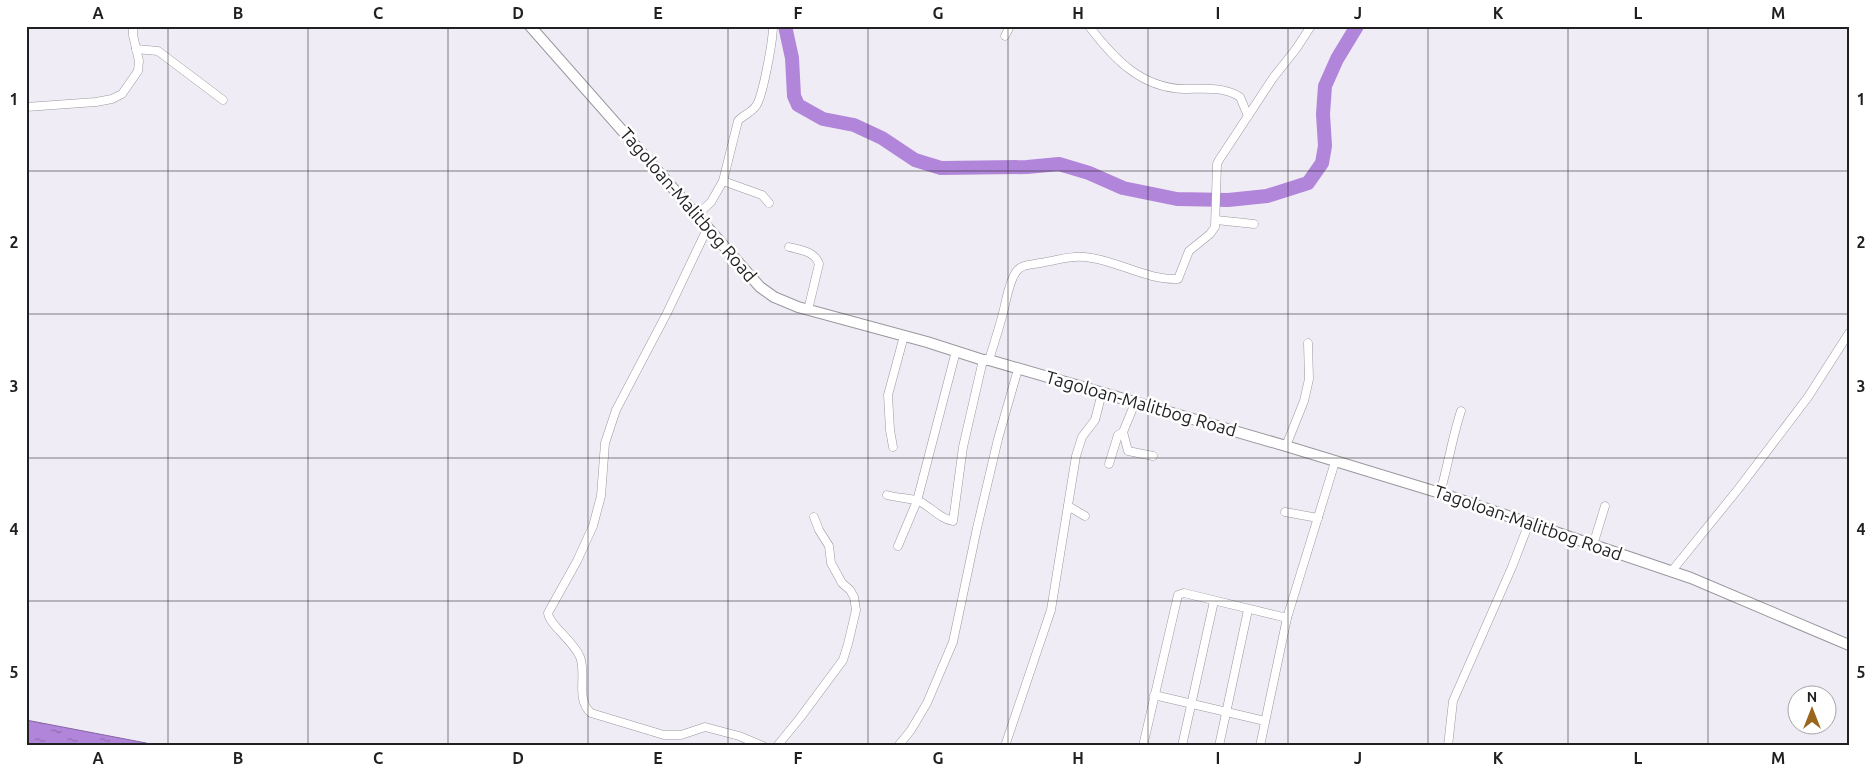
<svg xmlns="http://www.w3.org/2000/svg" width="1875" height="772" viewBox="0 0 1875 772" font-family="Ubuntu,sans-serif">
  <defs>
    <pattern id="water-ripples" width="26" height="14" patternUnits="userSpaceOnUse" patternTransform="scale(1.25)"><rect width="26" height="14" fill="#b185d9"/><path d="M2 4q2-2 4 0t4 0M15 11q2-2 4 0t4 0" fill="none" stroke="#906cb0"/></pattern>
  </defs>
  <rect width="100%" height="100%" fill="#f0ecf5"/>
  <path fill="url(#water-ripples)" stroke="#8666a2" d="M26 720 146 743 155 746H26Z"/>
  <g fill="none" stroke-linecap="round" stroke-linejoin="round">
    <path stroke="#b185d9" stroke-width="14" d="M785 26 792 58 794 96 798 105 823 119 854 125 882 138 915 160 941 168 1027 167 1059 164 1089 173 1123 188 1177 199 1228 200 1267 196 1308 183 1322 163 1325 146 1323 114 1325 86 1337 59 1357 26"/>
    <g stroke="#9b979f" stroke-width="9">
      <g id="minor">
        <path d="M1089 26C1113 58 1141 88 1184 89 1204 89 1223 86 1240 97L1248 116"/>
        <path d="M1005 36 1010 26"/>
        <path d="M136 49 158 51 223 100"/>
        <path d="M26 107 96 102 112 99 122 94 138 71 139 61 133 35V26"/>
        <path d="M723 181 762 195 769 203"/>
        <path d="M697 215 711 202 723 181 738 121C743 115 751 113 756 106 763 96 773 40 773 26"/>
        <path d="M1216 220 1254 224"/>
        <path d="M708 227 667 313 616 410 605 443 601 496 593 526 577 561 548 613C549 625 573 640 580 657 587 675 575 699 591 713L664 735H681L705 727 739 736 763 746"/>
        <path d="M789 247C800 250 815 251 819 264L808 310"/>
        <path d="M989 360C994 343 1000 326 1004 309 1007 297 1009 282 1016 272 1021 264 1031 265 1040 263 1055 261 1070 255 1085 257 1117 260 1145 280 1178 279L1189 251 1210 234 1215 227 1217 164 1219 160 1273 78 1296 49 1311 26"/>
        <path d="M1135 403 1123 432 1128 451 1153 456"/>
        <path d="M1286 446 1304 401 1309 379 1308 343"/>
        <path d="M893 447 890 430 888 395 904 336"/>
        <path d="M1109 464 1118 435 1123 432"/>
        <path d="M1440 493C1448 466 1452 438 1461 411"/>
        <path d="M887 495C897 498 909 498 919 501 931 507 940 519 953 521L963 447 983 360"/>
        <path d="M1068 506 1085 516"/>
        <path d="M1285 512 1318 518"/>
        <path d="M1593 545 1605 506"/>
        <path d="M898 546 917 501 956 351"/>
        <path d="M1671 572 1739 488 1808 397 1849 333"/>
        <path d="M1154 695 1265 721"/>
        <path d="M777 746 800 718 843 660 848 644 856 610 854 597 850 590 842 583 831 563 829 546 819 530 814 517"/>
        <path d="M898 746 911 730 927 703 953 642 977 528 998 439 1018 369"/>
        <path d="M1005 746 1051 610 1076 456 1082 437 1095 420 1102 393"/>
        <path d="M1143 746 1178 595 1184 593 1287 618"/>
        <path d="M1182 746 1214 601"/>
        <path d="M1219 746 1248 610"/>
        <path d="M1260 746 1287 618 1335 462"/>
        <path d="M1448 746 1453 701 1512 567 1529 523"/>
      </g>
    </g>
    <g stroke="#9b979f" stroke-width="12">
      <path id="major" d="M530 26 760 287 774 297 798 307 927 342 983 360H989L1286 446 1440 493 1691 578 1849 645"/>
    </g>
    <use href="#minor" stroke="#fff" stroke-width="8"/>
    <use href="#major" stroke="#fff" stroke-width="10"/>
  </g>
  <path fill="none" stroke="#201f22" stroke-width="1" stroke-opacity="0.55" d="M168 26V746M308 26V746M448 26V746M588 26V746M728 26V746M868 26V746M1008 26V746M1148 26V746M1288 26V746M1428 26V746M1568 26V746M1708 26V746M26 171H1849M26 314H1849M26 458H1849M26 601H1849"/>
  <g text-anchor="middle" stroke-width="5" stroke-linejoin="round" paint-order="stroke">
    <g font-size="18" fill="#201f22" stroke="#fff">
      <text transform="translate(688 205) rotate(49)" y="6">Tagoloan-Malitbog Road</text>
      <text transform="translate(1141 404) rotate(16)" y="6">Tagoloan-Malitbog Road</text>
      <text transform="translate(1528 523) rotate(19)" y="6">Tagoloan-Malitbog Road</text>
    </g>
  </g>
  <rect width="1875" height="772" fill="none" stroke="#ffffff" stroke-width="55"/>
  <g transform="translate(1812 710)"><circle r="24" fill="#ffffff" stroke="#a6a5a7"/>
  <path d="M0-4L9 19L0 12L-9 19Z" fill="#9b651e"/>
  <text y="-8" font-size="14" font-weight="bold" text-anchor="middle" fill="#201f22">N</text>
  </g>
  <rect x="28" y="28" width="1820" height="716" fill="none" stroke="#201f22" stroke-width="2"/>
  <g font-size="16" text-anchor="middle" font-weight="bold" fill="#201f22">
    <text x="98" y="19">A</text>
    <text x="238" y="19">B</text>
    <text x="378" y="19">C</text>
    <text x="518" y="19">D</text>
    <text x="658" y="19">E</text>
    <text x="798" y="19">F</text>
    <text x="938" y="19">G</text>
    <text x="1078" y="19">H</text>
    <text x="1218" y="19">I</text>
    <text x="1358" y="19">J</text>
    <text x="1498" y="19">K</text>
    <text x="1638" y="19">L</text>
    <text x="1778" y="19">M</text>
    <text x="14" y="105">1</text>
    <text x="1861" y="105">1</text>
    <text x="14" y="248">2</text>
    <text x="1861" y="248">2</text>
    <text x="14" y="392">3</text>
    <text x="1861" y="392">3</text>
    <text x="14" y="535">4</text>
    <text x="1861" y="535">4</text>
    <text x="14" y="678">5</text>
    <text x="1861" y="678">5</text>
    <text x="98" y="764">A</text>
    <text x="238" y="764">B</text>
    <text x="378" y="764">C</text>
    <text x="518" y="764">D</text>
    <text x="658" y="764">E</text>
    <text x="798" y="764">F</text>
    <text x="938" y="764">G</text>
    <text x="1078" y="764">H</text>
    <text x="1218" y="764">I</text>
    <text x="1358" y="764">J</text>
    <text x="1498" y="764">K</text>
    <text x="1638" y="764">L</text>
    <text x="1778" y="764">M</text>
  </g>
</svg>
